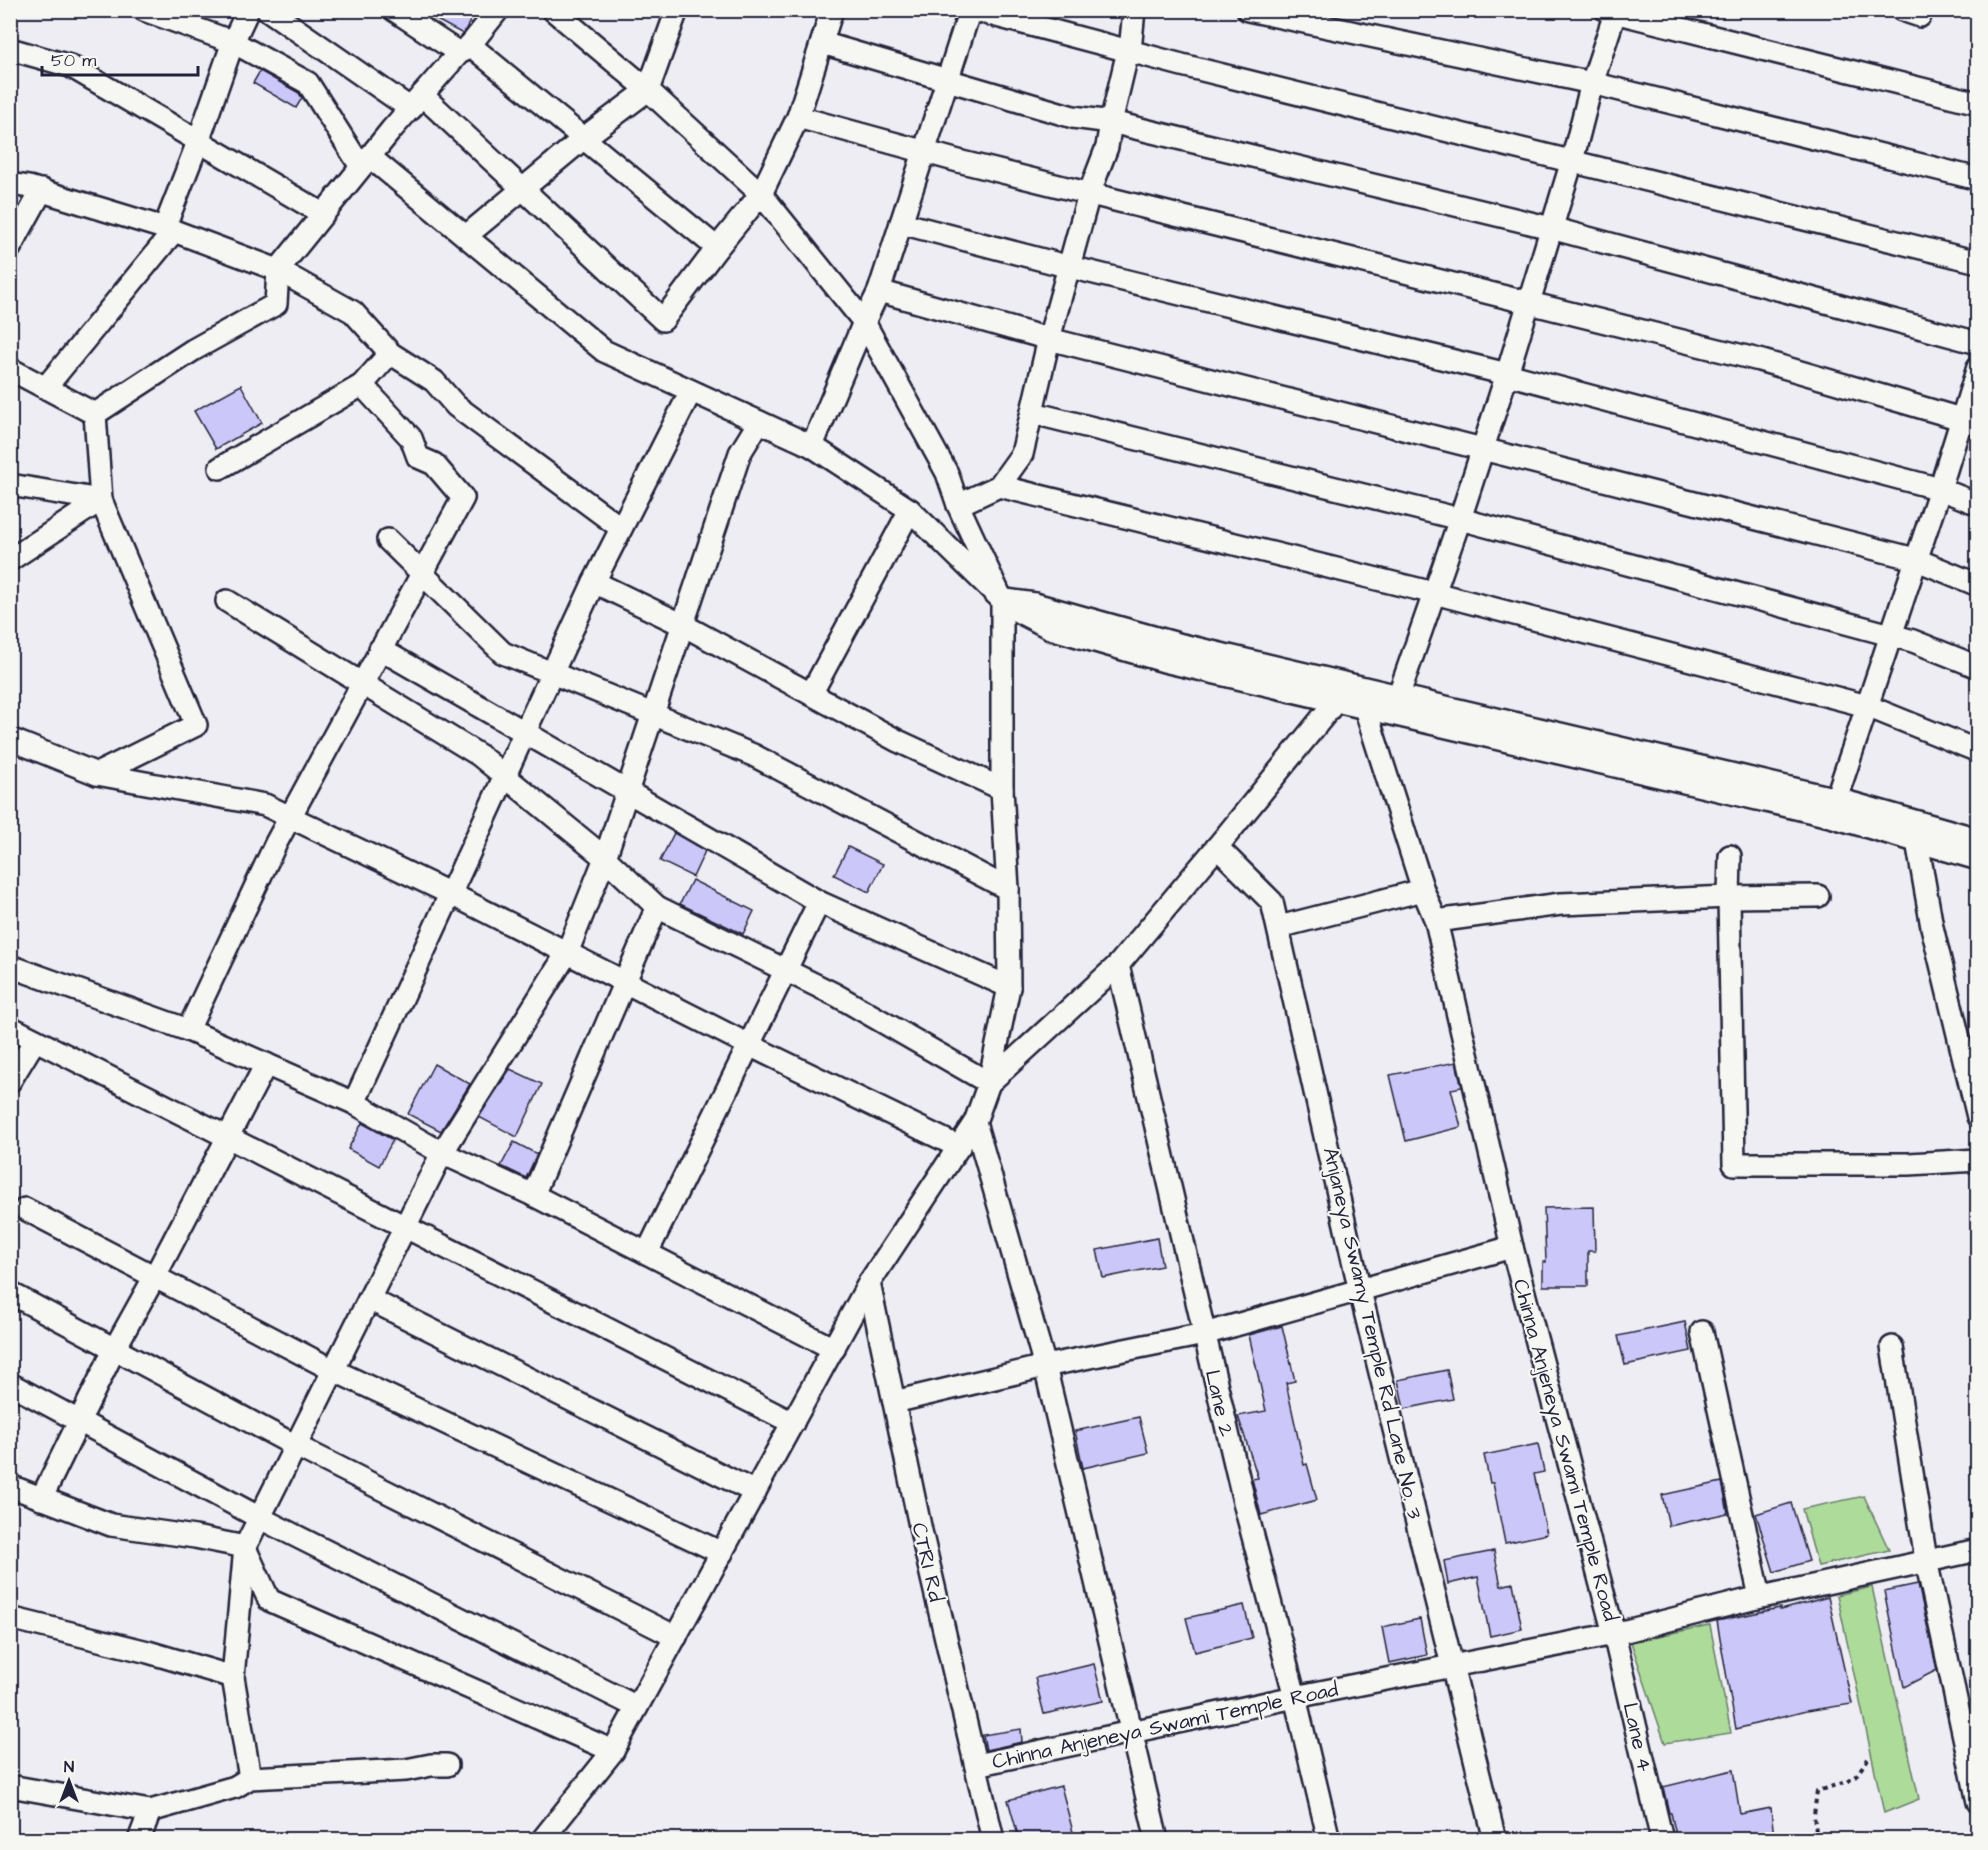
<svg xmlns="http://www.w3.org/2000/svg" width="1988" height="1850" viewBox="0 0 1988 1850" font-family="'Architects Daughter',sans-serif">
  <rect width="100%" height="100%" fill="#eeedf3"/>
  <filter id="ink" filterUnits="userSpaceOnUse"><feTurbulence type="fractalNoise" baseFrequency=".0167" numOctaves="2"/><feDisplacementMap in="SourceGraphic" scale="12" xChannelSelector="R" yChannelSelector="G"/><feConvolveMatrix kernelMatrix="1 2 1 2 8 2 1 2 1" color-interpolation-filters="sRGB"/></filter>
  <g filter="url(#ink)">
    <g fill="#addb9a" stroke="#687e6a" stroke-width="1.5">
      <path d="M1864 1496 1889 1550 1818 1566 1802 1509Z"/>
      <path d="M1872 1587 1919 1799 1884 1813 1837 1595Z"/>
      <path d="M1710 1625 1731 1733 1665 1743 1631 1642Z"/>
    </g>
    <g fill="#ccc7f9" stroke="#22223b" stroke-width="1.5">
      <path d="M418 10H476L463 34Z"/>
      <path d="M260 71 299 93 302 98 296 108 253 83Z"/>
      <path d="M241 385 262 423 216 449 194 411Z"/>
      <path d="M674 833 705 851 693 877 660 861Z"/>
      <path d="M848 847 883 864 869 892 834 875Z"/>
      <path d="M692 880 754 911 743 934 680 904Z"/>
      <path d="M1456 1062 1462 1087 1451 1089 1461 1127 1406 1141 1390 1075Z"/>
      <path d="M434 1064 470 1084 441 1131 408 1114Z"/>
      <path d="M510 1069 542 1084 517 1137 479 1117Z"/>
      <path d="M362 1123 393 1140 379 1166 348 1149Z"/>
      <path d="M514 1142 537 1154 526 1178 501 1166Z"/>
      <path d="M1594 1207 1595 1251H1588V1286H1543V1262H1546L1544 1208Z"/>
      <path d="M1157 1238 1162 1266 1103 1278 1097 1250Z"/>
      <path d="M1685 1322 1691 1351 1625 1365 1618 1336Z"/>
      <path d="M1282 1326 1295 1381 1286 1383 1304 1465 1307 1464 1317 1500 1261 1515 1252 1479 1258 1478 1238 1416 1266 1411 1249 1335Z"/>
      <path d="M1447 1370 1453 1399 1404 1409 1398 1380Z"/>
      <path d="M1139 1417 1148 1453 1083 1468 1075 1431Z"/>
      <path d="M1538 1444 1544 1472 1534 1474 1547 1534 1505 1543 1493 1483H1490L1484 1455Z"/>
      <path d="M1722 1482 1728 1513 1669 1526 1662 1495Z"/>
      <path d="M1791 1503 1809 1561 1774 1572 1756 1514Z"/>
      <path d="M1494 1551 1501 1586 1513 1583 1522 1629 1490 1636 1478 1577 1448 1584 1444 1561Z"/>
      <path d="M1918 1584 1937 1670 1904 1687 1884 1591Z"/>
      <path d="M1828 1597 1852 1704 1806 1711 1736 1729 1717 1621 1780 1608V1610Z"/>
      <path d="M1244 1605 1252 1638 1195 1652 1186 1618Z"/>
      <path d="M1420 1619 1427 1655 1389 1663 1382 1627Z"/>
      <path d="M1094 1664 1103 1701 1044 1714 1035 1678Z"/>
      <path d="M1021 1729 1022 1742 986 1750 983 1735Z"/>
      <path d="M1733 1770 1740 1814 1771 1808 1774 1839H1677L1671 1813H1669L1663 1787Z"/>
      <path d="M1061 1786 1073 1832 1047 1839H1019L1008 1800Z"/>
    </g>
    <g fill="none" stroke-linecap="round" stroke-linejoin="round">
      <g stroke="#22223b" stroke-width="26">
        <g id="minor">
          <path d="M144 10 233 42 308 83 361 167"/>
          <path d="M268 10 411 109"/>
          <path d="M394 10 459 53"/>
          <path d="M974 10 1182 65 1978 262"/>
          <path d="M1248 10 1592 83 1978 179"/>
          <path d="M1606 10 1978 103"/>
          <path d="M1902 10 1920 16"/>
          <path d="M822 43 1073 117 1111 122 1551 228 1978 343"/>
          <path d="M470 45 717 248"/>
          <path d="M10 49 70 66 323 214"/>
          <path d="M422 95 663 320 717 248 761 194 798 117 832 10"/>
          <path d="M798 117 962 162 1759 360 1961 419 1978 425"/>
          <path d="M370 157 604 351 812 446 864 322 879 291 970 10"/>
          <path d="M10 184 29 187 174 231 278 270 353 312 390 353 434 381 456 406 621 528"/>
          <path d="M901 223 1070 267 1507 374 1940 489 1978 504"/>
          <path d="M164 229 198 142 233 42 248 10"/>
          <path d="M466 236 584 138 648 90 677 10"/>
          <path d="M10 248 42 190"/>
          <path d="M879 291 1049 339 1915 559 1978 585"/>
          <path d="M10 369 95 414 193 350 276 304 278 270 392 129 459 53 470 45 498 10"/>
          <path d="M46 387 174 231"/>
          <path d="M1033 413 1460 519 1913 641 1978 667"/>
          <path d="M812 446 910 510 1002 600 1021 613 1050 628 1164 661 1830 816 1978 859"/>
          <path d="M220 468 362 385 390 353"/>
          <path d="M10 485 101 500 196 725 97 774"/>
          <path d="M999 486 1434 593 1867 706 1978 751"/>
          <path d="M958 505 999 486 1022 454 1049 339 1089 194 1107 147 1111 122 1128 51H1130L1134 10"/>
          <path d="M388 540 503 653 753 755 1008 889"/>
          <path d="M10 560 101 500 95 414"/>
          <path d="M594 582 683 625 898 741 1002 789"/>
          <path d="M1006 600 1035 604 1182 645 1837 799 1978 839"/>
          <path d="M227 601 479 755 605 858 657 907 836 995 989 1083"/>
          <path d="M380 649 819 902 647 1253"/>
          <path d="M811 694 910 510"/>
          <path d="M1398 697 1460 519 1507 374 1572 161 1592 83 1616 10"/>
          <path d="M10 739 97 774 265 805 451 894 749 1045 959 1147"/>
          <path d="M1832 811 1940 489 1978 367"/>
          <path d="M1917 841 1932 927 1978 1117"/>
          <path d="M1217 847 1272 902 1360 1291 1495 1840"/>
          <path d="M1730 856 1729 897 1734 1164H1909L1978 1160"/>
          <path d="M819 902 1009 987"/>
          <path d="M1436 921 1561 904 1729 897 1818 896"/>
          <path d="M1279 927 1423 890"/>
          <path d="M1118 965 1245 1506 1295 1697 1329 1840"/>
          <path d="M10 966 188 1030 354 1103 442 1153 533 1195 834 1349"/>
          <path d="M10 1027 793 1423"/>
          <path d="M188 1030 276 843 463 498 434 464 418 457 411 438 362 385"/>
          <path d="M10 1081 35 1040"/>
          <path d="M989 1083 1118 965 1217 847 1335 702"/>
          <path d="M354 1103 594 582 691 391"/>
          <path d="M975 1122 1045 1366 1157 1840"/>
          <path d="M533 1195 657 907"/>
          <path d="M25 1209 333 1370 722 1553"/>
          <path d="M869 1283 921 1531 993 1840"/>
          <path d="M10 1293 296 1446 676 1637"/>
          <path d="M369 1299 755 1492"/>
          <path d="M1892 1347 1926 1560 1978 1802"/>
          <path d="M10 1384 260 1518 637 1707"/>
          <path d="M894 1402 1045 1366 1204 1334 1512 1247"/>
          <path d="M10 1486 111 1525 195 1537 245 1547"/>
          <path d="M41 1499 115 1348 155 1276 266 1064"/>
          <path d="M245 1548 269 1600 613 1751"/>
          <path d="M1757 1598 1978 1550"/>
          <path d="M10 1618 148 1652 233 1677"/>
          <path d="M976 1765 1295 1697 1614 1634 1512 1247 1436 921 1423 890 1365 708"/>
          <path d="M250 1778 233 1677 245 1547 442 1153 567 953 605 858 740 453 759 422"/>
          <path d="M10 1786 150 1811 235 1787 250 1778 406 1770 431 1765H447"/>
          <path d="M139 1840 150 1811"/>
          <path d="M542 1840 613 1751 869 1283 975 1122 989 1083 1009 987 1008 889 1002 789V600L958 505 947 473 864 322 761 194 648 90 553 10"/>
          <path d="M1662 1840 1614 1634 1760 1597 1702 1332"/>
        </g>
      </g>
      <path stroke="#22223b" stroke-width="4" stroke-dasharray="4.5 4.5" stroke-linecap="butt" d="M1817 1840 1814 1815 1817 1791 1846 1782 1855 1777 1868 1759"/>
      <use href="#minor" stroke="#f6f6f2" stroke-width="21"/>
    </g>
  </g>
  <g text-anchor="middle" stroke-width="4.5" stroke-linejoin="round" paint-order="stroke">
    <g font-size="21" fill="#22223b" stroke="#f6f6f2">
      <text transform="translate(1373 1333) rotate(77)" y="7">Anjaneya Swamy Temple Rd Lane No. 3</text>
      <text transform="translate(1220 1403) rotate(77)" y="7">Lane 2</text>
      <text transform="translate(1566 1450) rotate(75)" y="7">Chinna Anjeneya Swami Temple Road</text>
      <text transform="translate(928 1562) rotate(77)" y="7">CTRI Rd</text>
      <text transform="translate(1165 1725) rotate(-12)" y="7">Chinna Anjeneya Swami Temple Road</text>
      <text transform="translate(1638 1737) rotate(77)" y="7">Lane 4</text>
    </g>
  </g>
  <rect width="1988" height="1850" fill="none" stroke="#f6f6f2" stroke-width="36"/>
  <rect x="18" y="18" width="1952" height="1814" fill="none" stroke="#22223b" stroke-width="2" filter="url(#ink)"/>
  <g transform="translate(69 1781)" stroke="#f6f6f2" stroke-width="4.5" paint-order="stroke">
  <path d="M0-4.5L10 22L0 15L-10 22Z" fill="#22223b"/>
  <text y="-9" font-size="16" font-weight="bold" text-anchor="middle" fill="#22223b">N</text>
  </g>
  <path d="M42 66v9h156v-9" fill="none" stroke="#22223b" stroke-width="3"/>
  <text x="51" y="66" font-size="18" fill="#22223b" stroke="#f6f6f2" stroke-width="4.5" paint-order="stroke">50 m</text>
</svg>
